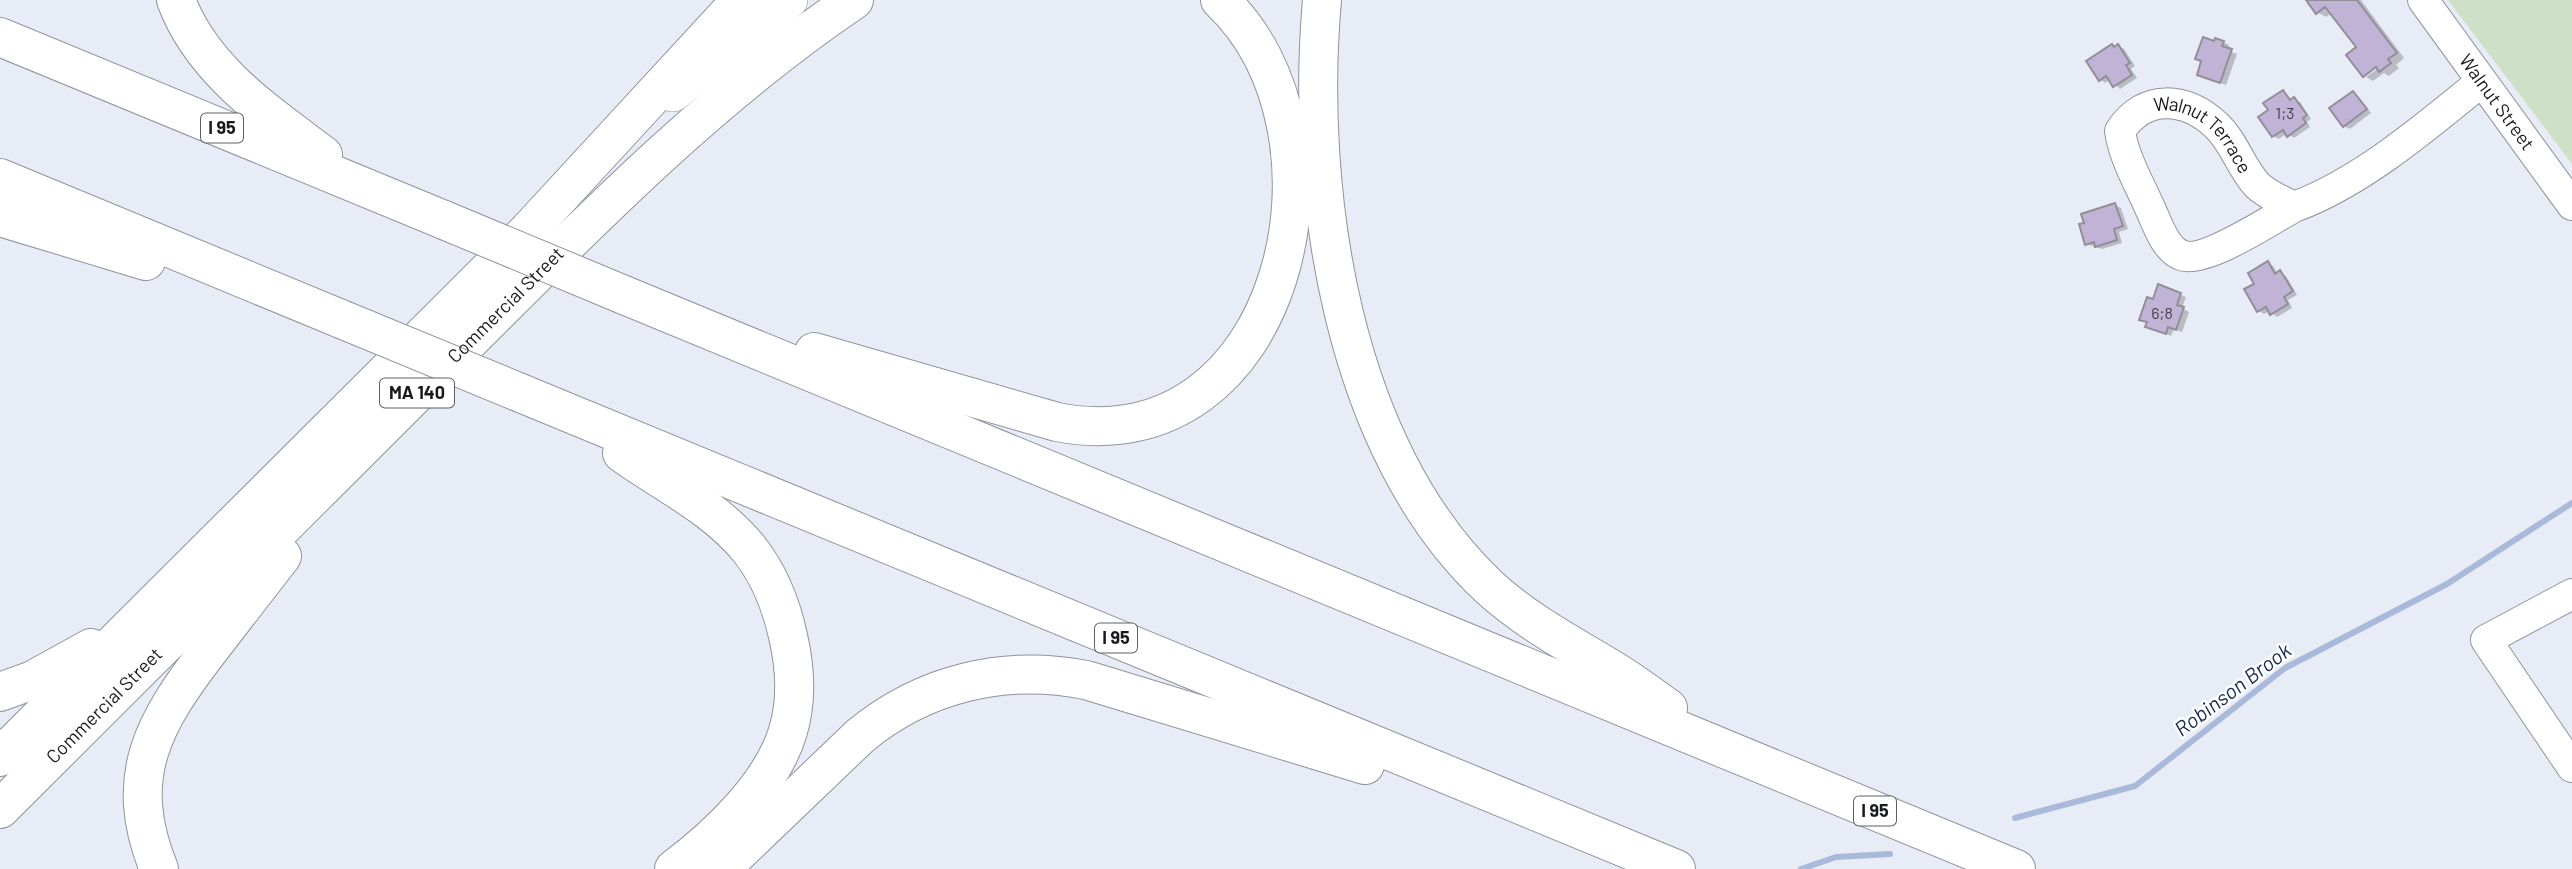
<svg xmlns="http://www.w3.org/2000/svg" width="2572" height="869" viewBox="0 0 2572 869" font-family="Barlow,sans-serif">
  <rect width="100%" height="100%" fill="#e8ecf6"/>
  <path fill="#cee0c7" d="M2448 0H2572V164Z"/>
  <g fill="#0003">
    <path d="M2308 0H2361L2404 58 2396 65 2399 68 2389 76 2384 73 2373 81 2366 77 2384 64 2382 61 2365 74V76L2349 55 2358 48 2332 13 2326 17 2317 12Z"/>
    <path d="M2223 42 2229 45 2227 50 2237 54 2226 85 2204 77 2215 43Z"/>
    <path d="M2118 46 2124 49 2135 66 2131 69 2137 78 2120 89 2110 79 2105 83 2100 79Z"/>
    <path d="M2283 92 2292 100 2300 102 2311 119 2307 122 2310 127 2294 138 2287 133 2279 139 2273 136 2270 110Z"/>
    <path d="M2353 93 2358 96 2371 113 2350 129 2344 126Z"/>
    <path d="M2115 205 2121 208 2128 229 2119 232 2122 243 2102 249 2086 244Z"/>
    <path d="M2268 263 2273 266 2278 274 2280 273 2286 276 2297 295 2288 300 2292 308 2277 317 2270 311 2264 314 2259 311 2256 284Z"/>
    <path d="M2159 286 2186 297 2182 308 2189 312 2182 332 2174 329 2171 336 2153 329 2154 301Z"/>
  </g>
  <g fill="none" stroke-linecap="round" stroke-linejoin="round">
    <g stroke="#a9b9da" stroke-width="6">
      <path d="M2015 818 2135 786 2285 668 2447 584 2572 503"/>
      <path d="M1801 869 1836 857 1890 854"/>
    </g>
  </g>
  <g fill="#c1b3d6" stroke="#928e97" stroke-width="2">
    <path d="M2306 0H2357L2397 53 2388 59 2391 63 2379 72 2376 67 2363 77 2346 55 2356 47 2325 7 2316 14Z"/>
    <path d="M2203 37 2214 41 2215 38 2224 41 2222 46 2232 49 2220 83 2197 75 2201 61 2195 59Z"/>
    <path d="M2112 44 2114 47 2118 44 2130 63 2126 65 2132 75 2113 87 2106 76 2099 81 2086 61Z"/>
    <path d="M2283 90 2290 100 2294 97 2307 115 2303 118 2306 123 2287 137 2283 130 2272 137 2258 117 2268 110 2263 103Z"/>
    <path d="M2353 91 2367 109 2343 127 2329 108Z"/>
    <path d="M2115 203 2123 226 2114 229 2117 240 2095 247 2094 242 2085 245 2079 224 2084 223 2081 214Z"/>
    <path d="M2268 261 2275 274 2280 270 2293 291 2284 297 2288 304 2270 315 2266 307 2257 312 2244 289 2254 284 2248 273Z"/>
    <path d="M2158 284 2181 293 2177 305 2184 307 2176 330 2168 327 2166 334 2145 327 2147 322 2139 320 2147 297 2153 299Z"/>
  </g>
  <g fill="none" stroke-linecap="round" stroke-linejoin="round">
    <g stroke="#8f939c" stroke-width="32">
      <g id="minor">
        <path id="s1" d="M2423 0 2572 205"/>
        <path id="s2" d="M2294 207C2272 219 2203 265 2181 255 2164 248 2157 222 2149 206 2138 181 2124 158 2120 131 2145 93 2186 97 2217 126 2234 142 2241 168 2257 185 2266 194 2282 201 2294 207 2360 183 2426 127 2481 82"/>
        <path d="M2572 594 2486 640 2572 767"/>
      </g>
    </g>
    <g stroke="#8f939c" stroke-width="38">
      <path id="major" d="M673 93 789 0"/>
    </g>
    <g stroke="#8f939c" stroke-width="40">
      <g id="highway">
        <path d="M176 0C202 70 266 112 323 155"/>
        <path d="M1322 0C1305 192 1342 449 1489 587 1527 622 1572 645 1616 672 1634 683 1651 696 1668 708"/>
        <path d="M0 37 444 220"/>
        <path d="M0 178 341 319"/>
        <path d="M0 217 146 261"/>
        <path d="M624 295 2016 869"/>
        <path d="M814 352 1057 422C1286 467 1362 134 1220 0"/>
        <path d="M523 394 1676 869"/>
        <path d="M622 453C665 484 715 507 749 549 769 574 781 604 788 636 795 666 797 701 788 731 773 784 717 837 674 869"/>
        <path d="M0 692 33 680 91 648"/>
        <path d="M0 757 529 230 741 0"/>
        <path id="s3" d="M0 809C149 660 299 511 448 362 577 234 703 102 854 0"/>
        <path d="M159 869C121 776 154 722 210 649 234 618 258 587 282 556"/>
        <path d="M721 869 860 736C924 683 1005 664 1086 680L1365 765"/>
      </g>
    </g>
    <use href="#minor" stroke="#fff" stroke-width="30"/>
    <use href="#major" stroke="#fff" stroke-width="37"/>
    <use href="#highway" stroke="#fff" stroke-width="38"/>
    <g stroke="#8f939c" stroke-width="40" stroke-linecap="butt">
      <g id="highway-bridge">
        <path d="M444 220 624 295"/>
        <path d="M341 319 523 394"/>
      </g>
    </g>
    <use href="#highway-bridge" stroke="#fff" stroke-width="38"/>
  </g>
  <g text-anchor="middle" stroke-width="5" stroke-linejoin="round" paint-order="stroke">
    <g font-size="16" fill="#43404c">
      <text x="2285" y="119">1;3</text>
      <text x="2162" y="319">6;8</text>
    </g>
    <g fill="#fff" stroke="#5e5f62" stroke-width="2">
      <rect x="201" y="113.5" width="42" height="29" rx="5"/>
      <rect x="380" y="378.5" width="74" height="29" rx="5"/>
      <rect x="1095" y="623.5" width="42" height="29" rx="5"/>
      <rect x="1854" y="796.5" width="42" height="29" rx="5"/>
    </g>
    <g font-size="18" font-weight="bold" fill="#191a1e">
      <text x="222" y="134">I 95</text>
      <text x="417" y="399">MA 140</text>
      <text x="1116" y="644">I 95</text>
      <text x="1875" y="817">I 95</text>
    </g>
    <g font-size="19" fill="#191a1e" stroke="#fff">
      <text dy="7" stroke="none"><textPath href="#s1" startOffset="126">Walnut Street</textPath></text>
      <text dy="7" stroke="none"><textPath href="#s2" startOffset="371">Walnut Terrace</textPath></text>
      <text dy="7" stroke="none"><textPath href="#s3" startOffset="714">Commercial Street</textPath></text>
      <text dy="7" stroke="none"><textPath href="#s3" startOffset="147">Commercial Street</textPath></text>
    </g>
    <g font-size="21" font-style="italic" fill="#162751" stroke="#fff">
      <text transform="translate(2233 690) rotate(-37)" y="7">Robinson Brook</text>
    </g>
  </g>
</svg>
